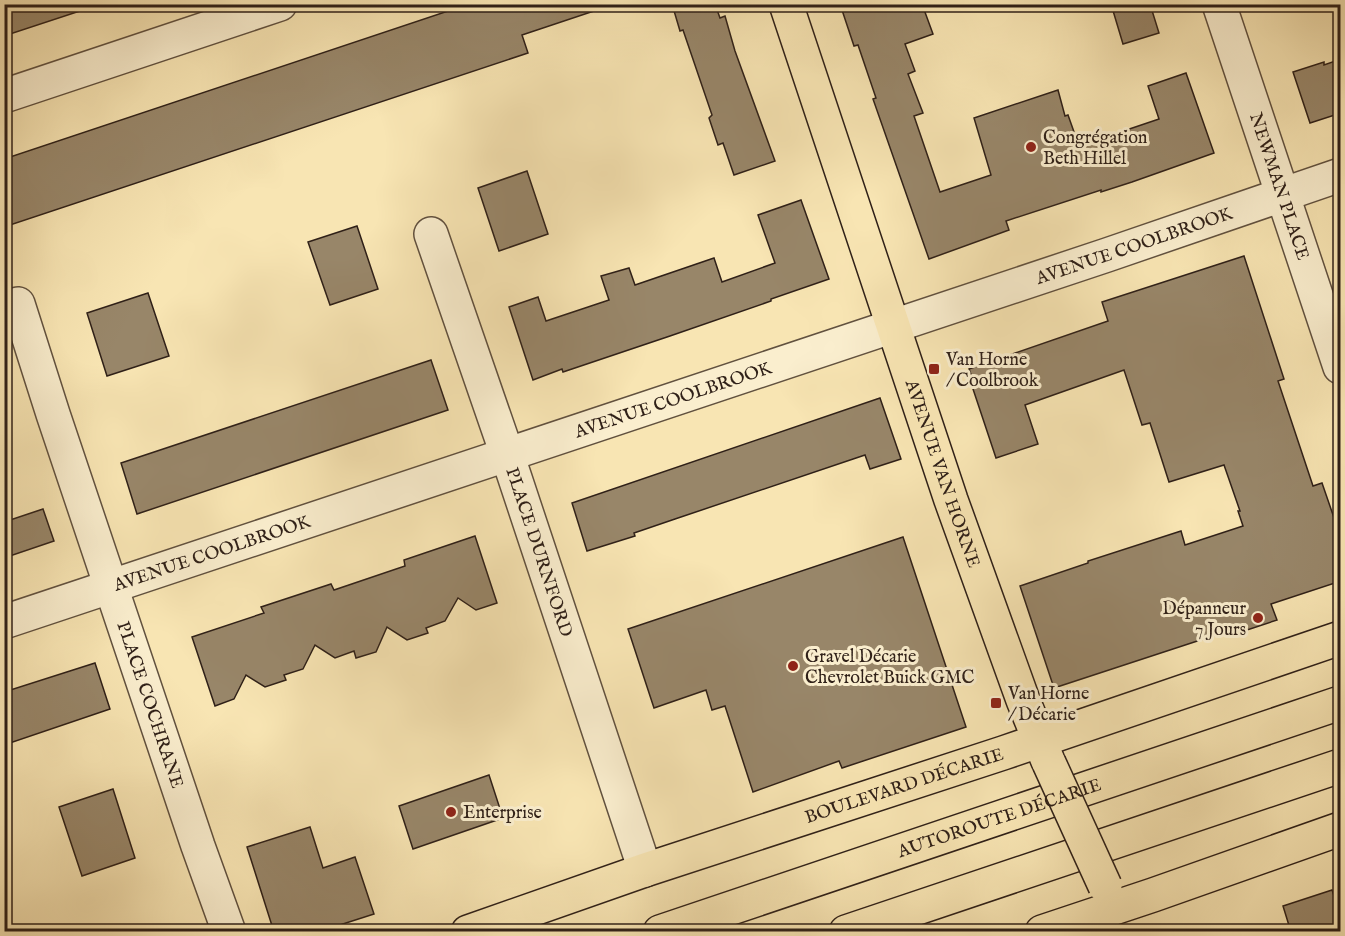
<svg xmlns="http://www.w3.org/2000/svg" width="1345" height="936" viewBox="0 0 1345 936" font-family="'IM FELL English',serif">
  <rect width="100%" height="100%" fill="#f8e5b3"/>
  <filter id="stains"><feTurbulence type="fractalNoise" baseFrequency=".00333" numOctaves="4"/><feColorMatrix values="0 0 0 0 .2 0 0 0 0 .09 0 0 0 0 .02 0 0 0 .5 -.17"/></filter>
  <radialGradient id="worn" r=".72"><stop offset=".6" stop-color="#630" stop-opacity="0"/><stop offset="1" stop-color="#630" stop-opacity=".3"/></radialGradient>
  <g fill="#988669" stroke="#2f2018" stroke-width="1.5">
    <path d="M4 4H85L86 9 4 36Z"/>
    <path d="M469 4H599L600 9 522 35 528 53 4 227V159Z"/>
    <path d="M672 4H715L720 18 725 16 735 51 775 161 734 175 723 143 718 145 709 118 712 115 683 30 680 31Z"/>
    <path d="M840 4H922L933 34 905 44 915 71 908 74 923 113 914 116 940 192 991 175 974 118 1058 90 1065 116 1068 115 1079 146 1159 119 1148 86 1186 73 1214 153 1132 182 1101 192V190L1006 221 1009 230 929 259 873 99 876 98 858 45 854 46Z"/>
    <path d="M1111 4H1150L1159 33 1123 44Z"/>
    <path d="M1341 59V113L1310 123 1293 72 1324 62V65Z"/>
    <path d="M527 171 548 234 499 251 478 188Z"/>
    <path d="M801 200 829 279 771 299V301L670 336 563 372 562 369 533 380 509 307 538 297 546 321 609 300 601 276 629 268 635 285 714 258 722 282 775 263 758 215Z"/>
    <path d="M357 226 378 289 330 305 308 242Z"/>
    <path d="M1244 256 1284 379 1278 381 1313 486 1322 483 1341 538V581L1271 604 1277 620 1238 633 1237 628 1054 688 1020 586 1088 563V561L1181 531 1185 545 1243 526 1238 511H1240L1224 465 1169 482 1150 423 1142 425 1124 370 1025 405 1038 444 996 458 969 377H972L969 369 1108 321 1102 302Z"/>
    <path d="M148 293 169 356 107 376 87 313Z"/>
    <path d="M431 360 448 410 137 514 121 463Z"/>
    <path d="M880 398 901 459 870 469 865 455 675 519 634 533 635 536 587 551 572 503Z"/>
    <path d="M43 509 54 541 4 558V522Z"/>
    <path d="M475 536 497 603 476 610 458 598 445 621 426 628 428 633 407 640 387 627 376 652 356 658 354 651 335 658 315 645 303 669 284 675 286 680 265 687 246 675 234 699 215 706 192 637 264 613 261 607 331 584 334 590 405 566 404 560Z"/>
    <path d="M903 537 966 727 842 768 839 761 753 792 725 706 712 710 706 690 654 708 628 629Z"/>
    <path d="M95 663 110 709 4 745V692Z"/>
    <path d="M489 775 503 818 413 849 399 806Z"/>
    <path d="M113 789 135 858 82 876 59 807Z"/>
    <path d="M310 827 323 868 355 857 374 914 318 932H274L247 847Z"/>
    <path d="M1332 890 1341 916V932H1291L1283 906Z"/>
  </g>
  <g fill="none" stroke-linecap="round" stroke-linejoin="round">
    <g stroke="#61513f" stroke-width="36">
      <g id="minor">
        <path id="s1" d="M1219 4 1340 367"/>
        <path d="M4 96 280 4"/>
        <path id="s2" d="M431 234 507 454 645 870"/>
        <path id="s3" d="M18 304 53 414 198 846 229 932"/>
        <path id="s4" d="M4 622 1107 255 1340 175"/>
      </g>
    </g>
    <g stroke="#2f2018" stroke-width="36">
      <g id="major">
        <path id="s5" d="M786 4 951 500 1023 700 1048 761"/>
        <path id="s6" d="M468 932 645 870 1003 753 1340 638"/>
        <path d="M1042 932 1153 895 1340 829"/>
      </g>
    </g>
    <g stroke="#2f2018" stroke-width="36">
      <g id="highway">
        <path id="s7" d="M660 932 1340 703"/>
        <path d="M846 932 1340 766"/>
      </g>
    </g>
    <use href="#minor" stroke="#faeece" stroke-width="33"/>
    <use href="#major" stroke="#f8e5b3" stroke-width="33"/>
    <use href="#highway" stroke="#f8e5b3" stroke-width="33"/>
    <g stroke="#2f2018" stroke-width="36" stroke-linecap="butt">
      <path id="major-bridge" d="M1049 763 1105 886"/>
    </g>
    <use href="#major-bridge" stroke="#f8e5b3" stroke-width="33"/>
  </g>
  <g fill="#8f2418" stroke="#faeece" stroke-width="2">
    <circle cx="1031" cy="147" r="6"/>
    <rect x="928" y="363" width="12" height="12" rx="3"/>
    <circle cx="1258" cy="618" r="6"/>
    <circle cx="793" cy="666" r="6"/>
    <rect x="990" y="697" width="12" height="12" rx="3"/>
    <circle cx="451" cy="812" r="6"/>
  </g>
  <g text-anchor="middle" stroke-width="6" stroke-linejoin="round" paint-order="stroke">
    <g font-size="18" fill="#2f2018" stroke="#faeece" text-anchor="start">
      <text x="1043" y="143">Congrégation<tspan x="1043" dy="21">Beth Hillel</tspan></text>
      <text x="946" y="365">Van Horne<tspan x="946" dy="21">/ Coolbrook</tspan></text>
      <text x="1246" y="614" text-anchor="end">Dépanneur<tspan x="1246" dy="21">7 Jours</tspan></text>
      <text x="805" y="662">Gravel Décarie<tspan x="805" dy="21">Chevrolet Buick GMC</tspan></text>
      <text x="1008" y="699">Van Horne<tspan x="1008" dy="21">/ Décarie</tspan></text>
      <text x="463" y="818">Enterprise</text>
    </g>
    <g font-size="18" fill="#2f2018" stroke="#faeece">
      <text dy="6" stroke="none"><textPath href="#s1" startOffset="192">NEWMAN PLACE</textPath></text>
      <text dy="6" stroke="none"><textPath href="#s4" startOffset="1191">AVENUE COOLBROOK</textPath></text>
      <text dy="6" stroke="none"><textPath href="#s4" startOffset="705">AVENUE COOLBROOK</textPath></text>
      <text dy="6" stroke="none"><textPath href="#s5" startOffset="495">AVENUE VAN HORNE</textPath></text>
      <text dy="6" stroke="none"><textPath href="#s4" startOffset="219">AVENUE COOLBROOK</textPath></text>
      <text dy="6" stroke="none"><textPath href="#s2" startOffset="336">PLACE DURNFORD</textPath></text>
      <text dy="6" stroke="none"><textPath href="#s3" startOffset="422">PLACE COCHRANE</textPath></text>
      <text dy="6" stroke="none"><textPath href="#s6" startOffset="460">BOULEVARD DÉCARIE</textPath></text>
      <text dy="6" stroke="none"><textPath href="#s7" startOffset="358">AUTOROUTE DÉCARIE</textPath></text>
    </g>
  </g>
  <rect width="1345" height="936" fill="none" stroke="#f8e5b3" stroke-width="24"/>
  <rect x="6" y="6" width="1333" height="924" fill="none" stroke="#2f2018" stroke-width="3"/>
  <rect x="12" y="12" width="1321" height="912" fill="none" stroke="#2f2018" stroke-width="1.5"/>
  <rect width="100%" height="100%" filter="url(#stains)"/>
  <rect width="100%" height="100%" fill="url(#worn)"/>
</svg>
